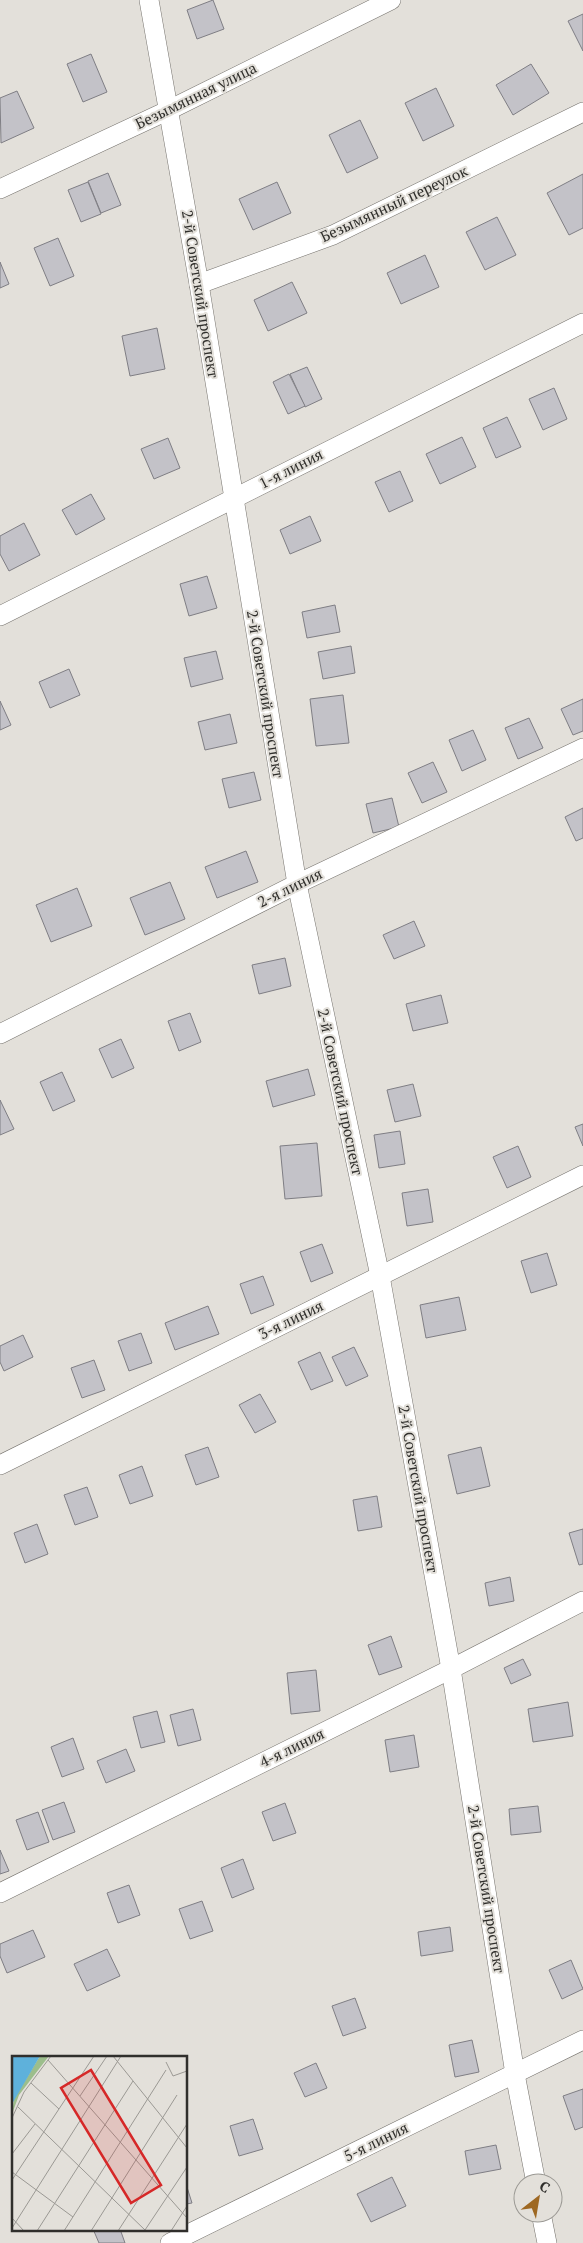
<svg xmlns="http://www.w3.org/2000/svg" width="583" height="2243" viewBox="0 0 583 2243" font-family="'PT Serif',serif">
  <rect width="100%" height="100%" fill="#e3e0da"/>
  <g fill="#c3c2c8" stroke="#7f7e84">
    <path d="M213 0 224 29 197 39 187 10Z"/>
    <path d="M583 14V51L568 21Z"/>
    <path d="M91 54 107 92 83 102 67 64Z"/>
    <path d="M531 64 549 93 513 115 496 85Z"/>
    <path d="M436 88 454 126 423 141 405 103Z"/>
    <path d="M17 91 34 128 1 143 0 98Z"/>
    <path d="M360 120 378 158 347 173 329 135Z"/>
    <path d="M108 173 121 205 101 213 88 181Z"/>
    <path d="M583 174V228L569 235 547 193Z"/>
    <path d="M88 182 101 214 81 222 68 190Z"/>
    <path d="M277 182 291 213 253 230 239 199Z"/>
    <path d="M497 217 516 255 485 270 466 232Z"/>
    <path d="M58 238 74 276 50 286 34 248Z"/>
    <path d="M425 255 439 287 401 304 387 273Z"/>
    <path d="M0 262 9 284 0 288Z"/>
    <path d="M292 282 307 313 268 331 254 300Z"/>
    <path d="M157 328 165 369 130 376 122 336Z"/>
    <path d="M307 367 322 399 305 407 290 374Z"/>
    <path d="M289 374 305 406 288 414 273 382Z"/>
    <path d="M554 388 567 419 543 430 529 399Z"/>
    <path d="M507 417 521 447 496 458 483 428Z"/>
    <path d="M462 437 476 467 440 484 426 454Z"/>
    <path d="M168 438 180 468 154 479 141 449Z"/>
    <path d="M400 471 413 501 389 512 375 482Z"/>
    <path d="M91 494 105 519 76 535 62 510Z"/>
    <path d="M310 516 321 541 290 554 280 530Z"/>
    <path d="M24 523 40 555 9 571 0 554V536Z"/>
    <path d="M207 576 217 608 189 616 180 584Z"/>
    <path d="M335 605 340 632 307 638 302 612Z"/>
    <path d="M351 646 355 673 323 679 318 652Z"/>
    <path d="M216 651 223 679 191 687 184 658Z"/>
    <path d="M69 669 80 695 50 708 39 682Z"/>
    <path d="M343 695 349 743 316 746 310 699Z"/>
    <path d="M583 699V731L573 735 561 709Z"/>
    <path d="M0 701 11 725 0 730Z"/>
    <path d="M230 714 237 743 205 750 198 722Z"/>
    <path d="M529 718 543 748 518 759 505 728Z"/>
    <path d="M473 730 486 760 462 771 449 740Z"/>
    <path d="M433 762 447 792 422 803 408 773Z"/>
    <path d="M254 772 261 800 229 808 222 779Z"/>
    <path d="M392 798 399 827 373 833 366 804Z"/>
    <path d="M583 808V838L576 841 565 817Z"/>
    <path d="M246 851 258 882 217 898 205 867Z"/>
    <path d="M170 882 185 919 145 935 130 898Z"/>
    <path d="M77 888 92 926 51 942 36 905Z"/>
    <path d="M414 921 425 946 394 959 383 935Z"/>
    <path d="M285 958 291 986 259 994 252 965Z"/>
    <path d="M441 995 448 1023 413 1031 406 1004Z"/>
    <path d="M190 1013 201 1042 179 1051 168 1021Z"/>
    <path d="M121 1039 134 1068 112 1078 99 1049Z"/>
    <path d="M308 1069 315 1095 273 1107 266 1081Z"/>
    <path d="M62 1072 75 1101 53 1111 40 1082Z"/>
    <path d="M413 1084 421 1116 395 1122 387 1090Z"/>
    <path d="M0 1100 14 1129 0 1135Z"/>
    <path d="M583 1124V1146L575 1127Z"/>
    <path d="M400 1131 405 1164 379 1168 374 1135Z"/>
    <path d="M317 1143 322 1196 285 1199 280 1146Z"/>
    <path d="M518 1146 531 1177 507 1188 493 1157Z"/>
    <path d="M428 1189 433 1222 407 1226 402 1193Z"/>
    <path d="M322 1244 333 1273 311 1282 300 1252Z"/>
    <path d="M547 1253 557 1285 531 1293 521 1261Z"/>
    <path d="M263 1276 274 1305 251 1314 240 1284Z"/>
    <path d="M459 1297 466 1330 426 1338 420 1305Z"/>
    <path d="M208 1306 219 1334 175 1350 165 1323Z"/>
    <path d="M141 1333 152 1363 129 1371 118 1341Z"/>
    <path d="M23 1335 33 1357 4 1371 0 1362V1346Z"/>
    <path d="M354 1347 368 1376 346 1386 332 1357Z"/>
    <path d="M320 1352 333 1381 311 1390 298 1362Z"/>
    <path d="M94 1360 105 1390 82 1398 71 1368Z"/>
    <path d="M260 1394 276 1422 255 1433 239 1405Z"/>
    <path d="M208 1447 219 1477 196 1485 185 1455Z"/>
    <path d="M481 1447 490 1486 457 1494 448 1455Z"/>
    <path d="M142 1466 153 1496 130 1504 119 1475Z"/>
    <path d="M87 1487 98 1517 75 1525 64 1495Z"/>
    <path d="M377 1496 382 1527 358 1531 353 1500Z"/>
    <path d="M37 1524 48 1554 25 1563 14 1533Z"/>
    <path d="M583 1529V1564L579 1565 569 1533Z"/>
    <path d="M510 1577 514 1601 489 1606 485 1583Z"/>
    <path d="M391 1636 402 1667 379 1675 368 1645Z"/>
    <path d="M523 1659 531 1675 511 1684 504 1668Z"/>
    <path d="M316 1670 320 1711 291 1714 287 1673Z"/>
    <path d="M568 1702 573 1736 533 1742 528 1709Z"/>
    <path d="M193 1709 201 1740 178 1746 170 1715Z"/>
    <path d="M157 1711 165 1742 141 1748 133 1717Z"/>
    <path d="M414 1735 419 1767 390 1772 385 1740Z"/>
    <path d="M73 1738 84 1769 62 1777 51 1747Z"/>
    <path d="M126 1749 135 1771 106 1783 97 1761Z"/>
    <path d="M64 1802 75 1832 53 1840 42 1810Z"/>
    <path d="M285 1803 296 1833 273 1841 262 1812Z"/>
    <path d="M538 1806 541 1832 511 1835 509 1809Z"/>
    <path d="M38 1812 49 1842 27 1850 16 1820Z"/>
    <path d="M0 1850 9 1871 0 1874Z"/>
    <path d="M243 1859 254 1889 232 1898 221 1868Z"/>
    <path d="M129 1885 140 1915 118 1923 107 1893Z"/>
    <path d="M202 1901 213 1931 190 1939 179 1909Z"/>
    <path d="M450 1927 453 1951 421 1956 418 1932Z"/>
    <path d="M33 1930 45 1957 7 1973 0 1956V1944Z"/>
    <path d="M107 1949 120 1976 87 1991 74 1964Z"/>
    <path d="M571 1960 583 1989 562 1999 549 1970Z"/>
    <path d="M355 1998 366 2028 343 2036 332 2006Z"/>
    <path d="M472 2040 479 2072 455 2077 449 2045Z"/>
    <path d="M316 2063 327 2088 305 2097 294 2073Z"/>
    <path d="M583 2089V2127L575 2130 563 2096Z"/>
    <path d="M253 2119 263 2149 239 2156 230 2126Z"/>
    <path d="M496 2145 501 2169 469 2175 465 2151Z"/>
    <path d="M392 2177 406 2206 371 2222 357 2194Z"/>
    <path d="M186 2184 192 2203 186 2204Z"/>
    <path d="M93 2229H120L125 2243H99Z"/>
  </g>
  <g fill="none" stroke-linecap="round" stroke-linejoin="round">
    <g stroke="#76736e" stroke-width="20">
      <g id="minor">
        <path d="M149 0 199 284 297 884 380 1276 451 1669 515 2074 536 2183"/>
        <path d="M0 189 169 110 391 0"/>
        <path d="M199 284 333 235 583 112"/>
        <path d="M0 616 583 323"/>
        <path d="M0 1034 297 884 583 748"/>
        <path d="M0 1465 583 1175"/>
        <path d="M0 1893 451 1669 583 1601"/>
        <path d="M541 2213 547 2243"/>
        <path d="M170 2243 583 2040"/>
      </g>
    </g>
    <use href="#minor" stroke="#fff" stroke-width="19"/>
  </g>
  <g text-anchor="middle" stroke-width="4" stroke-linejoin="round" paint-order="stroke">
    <g font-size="15" fill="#302f2c" stroke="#e3e0da">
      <text transform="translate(196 96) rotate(-26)" y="5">Безымянная улица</text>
      <text transform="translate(394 204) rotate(-25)" y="5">Безымянный переулок</text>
      <text transform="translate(200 294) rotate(81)" y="5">2-й Советский проспект</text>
      <text transform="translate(291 469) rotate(-27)" y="5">1-я линия</text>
      <text transform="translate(265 694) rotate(81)" y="5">2-й Советский проспект</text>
      <text transform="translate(290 888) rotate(-26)" y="5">2-я линия</text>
      <text transform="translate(340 1092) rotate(78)" y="5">2-й Советский проспект</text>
      <text transform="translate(291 1320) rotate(-26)" y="5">3-я линия</text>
      <text transform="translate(418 1489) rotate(80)" y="5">2-й Советский проспект</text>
      <text transform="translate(292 1748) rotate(-26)" y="5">4-я линия</text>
      <text transform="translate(486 1889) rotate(81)" y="5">2-й Советский проспект</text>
      <text transform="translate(376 2142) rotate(-26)" y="5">5-я линия</text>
    </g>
  </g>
  <g transform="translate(12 2056)">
    <rect width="175" height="175" fill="#e3e0da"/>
    <path d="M28 0H37L7 39 0 58 2 43Z" fill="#9cbe8c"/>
    <path d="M0 0H28L0 48Z" fill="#5eb1db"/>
    <path fill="none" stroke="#9b9994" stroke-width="1" d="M101 0 175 92M36 4 175 162M154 6 161 20 175 15M19 27 47 53M68 40 95 0M6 51 134 175M0 62 12 36 39 0M0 98 23 68M0 116 61 161M0 124 82 0M0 162 12 175M0 172 109 0M133 174 175 111M25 175 121 25M52 175 154 14M79 175 165 39M106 175 175 68M159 175 175 150"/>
    <path fill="#d62828" fill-opacity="0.15" stroke="#d62828" stroke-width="2.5" d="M79 14 149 129 119 147 49 32Z"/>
    <rect width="175" height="175" fill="none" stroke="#302f2c" stroke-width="2.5"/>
  </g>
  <g transform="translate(538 2198) rotate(31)"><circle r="24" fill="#e3e0da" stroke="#9b9994"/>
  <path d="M0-4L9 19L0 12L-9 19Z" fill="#9e6822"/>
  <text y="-8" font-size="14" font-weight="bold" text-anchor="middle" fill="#302f2c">С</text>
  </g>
</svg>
